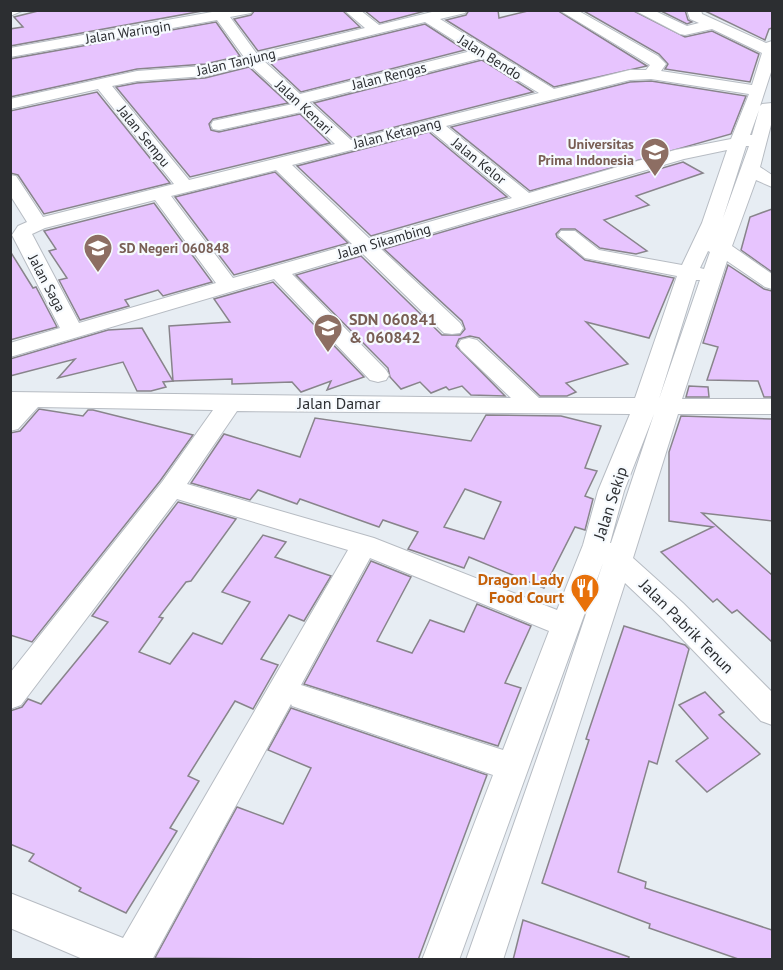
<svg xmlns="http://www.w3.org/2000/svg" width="783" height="970" viewBox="0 0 783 970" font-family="'PT Sans',sans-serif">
  <rect width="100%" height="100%" fill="#e7edf3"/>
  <g fill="#e7c4fe" stroke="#88848b" stroke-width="1.5" fill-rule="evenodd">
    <path d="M42 10H208L10 46V29L23 27 14 17Z"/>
    <path d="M255 10H342L360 27 258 51 234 19 251 15Z"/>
    <path d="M364 10H429L380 23Z"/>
    <path d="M469 10H498L499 18 532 10H557L647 66 554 87 446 20 466 15Z"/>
    <path d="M582 10H632L685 37 712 31 759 54 750 82 665 69 668 64 659 54Z"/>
    <path d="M659 10H685L688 20 692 22 687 24Z"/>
    <path d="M703 10H772V28L769 29 765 40Z"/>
    <path d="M216 22 240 56 205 64 137 69 10 97V59Z"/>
    <path d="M425 24 465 50 301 92 269 62Z"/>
    <path d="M482 60 533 92 352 138 314 103Z"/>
    <path d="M249 67 288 103 213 119 209 124 211 130 219 132 300 114 330 143 190 177 116 87 137 83 205 78Z"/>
    <path d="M651 81 746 96 731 134 530 191 451 127 630 82Z"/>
    <path d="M97 92 170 183 44 214 18 175 10 173V111Z"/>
    <path d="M429 132 507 197 371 236 297 166Z"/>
    <path d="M683 162 703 173 636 196 649 205 604 220 647 251 636 254 600 248 575 229H561L556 234 557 237 585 260 674 278 649 338 586 322 628 364 566 383 576 392 567 396H540L479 338 470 336 459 339 456 346 505 396 471 395 462 386 449 390 446 387 431 393 420 382 401 389 390 377 388 368 296 275 361 256 442 335H460L465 329 462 321 384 249Z"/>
    <path d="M275 172 348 243 234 275 175 197Z"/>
    <path d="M154 203 212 282 163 296 158 290 125 300 129 306 80 320 59 280 67 278 49 251 56 249 44 231Z"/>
    <path d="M772 209V272L741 250 750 217Z"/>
    <path d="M10 251 33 288 36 287 57 327 10 340Z"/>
    <path d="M728 265 764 289 772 291V397H764L758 381 707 380 718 347 703 343Z"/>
    <path d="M273 282 364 377 327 390 331 381 301 392 292 382 232 384V379L173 381 169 326 230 322 214 299Z"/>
    <path d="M142 328 173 381 163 382 166 387 151 391H137L123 362 58 378 75 359 10 376V359L108 330Z"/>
    <path d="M689 386 708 387 709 397H686Z"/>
    <path d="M39 409 83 416 88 410H93L193 435 160 481 32 642 10 635V433L20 431Z"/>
    <path d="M486 415 561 416 601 426 585 468 597 471 585 496 593 499 585 530 575 527 544 588 469 557 464 568 408 549 418 532 383 520 379 527 300 499 297 504 258 490 250 500 191 483 224 434 300 457 315 418 471 441ZM465 489 501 502 484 539 444 527Z"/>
    <path d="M681 416 772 419V521L702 513 772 575V642L737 610 732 613 717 599 713 602 661 552 713 527 669 521V452Z"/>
    <path d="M178 502 236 519 191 581 186 582 159 617 163 618 139 652 170 664 193 633 222 644 250 602 222 592 263 535 286 542 275 557 331 576 304 621 289 615 261 659 278 665 253 709 235 701 188 776 199 781 170 828 177 831 126 913 79 891 81 888 29 861 34 854 10 844V711L22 707 28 699 41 704 82 654 108 622 92 616Z"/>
    <path d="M371 561 411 577 377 641 412 653 430 620 464 632 477 604 531 626 505 683 521 688 498 746 304 684Z"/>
    <path d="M624 626 685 645 689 649 657 764 649 761 618 872 646 882 645 888 772 930V960H741L649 928 650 924 542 883 589 740 586 739Z"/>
    <path d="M705 692 724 712 719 715 760 754 707 792 676 761 708 738 679 705Z"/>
    <path d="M291 708 487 775 418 960 155 958 237 807 283 824 311 768 268 750Z"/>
    <path d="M523 920 629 957 628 960H513Z"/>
  </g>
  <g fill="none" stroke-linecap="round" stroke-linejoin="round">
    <g stroke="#b7bcc3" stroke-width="2">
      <g id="minor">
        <path d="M10 10H24L10 16Z"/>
        <path d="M210 10H253L251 13 230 17 257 54 365 28 344 10H360L379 25 440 10H467L465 13 440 19 554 89 630 70H646L650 65 559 10H577L658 56 666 64 661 71 752 85 762 53 712 29 685 35 680 34 634 10H653L687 26 699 23 690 19 687 10H701L702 14 766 43 772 41V69L760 106 762 104 772 103V121L760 167 772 175V187L756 180 732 246 772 274V289L765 287 727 261 682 399H772V414H678L633 558 683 603 772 692V725L761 721 663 619 625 583 503 960H466L554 710 603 563 459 960H422L493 775 292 706 291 704 152 960H85L10 928V893L123 938 348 550 177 499 21 705 10 709V673L162 482 213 410 38 407 18 429 10 431V392L511 398 461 350 458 345 461 340 469 338 477 340 539 398H635L677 276 585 258 558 235 561 231H575L599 250 682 265 702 223 727 150 684 159 380 248 460 323 463 328 460 333 452 334 444 333 362 253 292 274 386 370 389 375 386 380 378 382 370 380 274 279 10 357V343L60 328 12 235 18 226 27 222 10 195V175L16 176 43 217 174 184 98 89 10 109V99L137 71 205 66 244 57 217 20 10 57V48L212 12ZM425 22 471 51 300 94 264 61ZM482 58 539 93 351 140 309 102ZM250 65 293 104 213 121 211 125 213 129 219 130 301 112 335 144 189 180 112 86 137 81 205 76ZM651 79 749 94 731 139 675 150 529 193 446 126 630 80ZM759 110 752 135H750ZM430 130 512 198 370 239 292 165ZM746 146H749L723 218ZM276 170 352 244 233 278 171 196ZM155 200 216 283 79 323 32 234 45 228ZM708 251 710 252 704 269 700 268ZM696 280H700L659 399ZM237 411 630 414 598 491 583 545 557 610 374 538 187 484ZM654 414 611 543H610L624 491ZM370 558 549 631 503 750 301 685Z"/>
      </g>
    </g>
    <use href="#minor" fill="#fff" fill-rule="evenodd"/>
  </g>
  <defs>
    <g id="university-pin" transform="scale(1.5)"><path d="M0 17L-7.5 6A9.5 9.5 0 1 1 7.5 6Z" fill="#8d6e63" stroke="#f6fafe"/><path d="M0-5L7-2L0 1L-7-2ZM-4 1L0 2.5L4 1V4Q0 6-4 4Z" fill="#fff"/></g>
    <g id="school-pin" transform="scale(1.5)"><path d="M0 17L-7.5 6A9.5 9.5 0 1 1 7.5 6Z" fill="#8d6e63" stroke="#f6fafe"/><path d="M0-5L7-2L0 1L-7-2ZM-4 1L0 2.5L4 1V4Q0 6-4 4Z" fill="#fff"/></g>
    <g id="restaurant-pin" transform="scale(1.5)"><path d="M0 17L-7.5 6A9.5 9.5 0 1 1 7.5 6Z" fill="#e8710a" stroke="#f6fafe"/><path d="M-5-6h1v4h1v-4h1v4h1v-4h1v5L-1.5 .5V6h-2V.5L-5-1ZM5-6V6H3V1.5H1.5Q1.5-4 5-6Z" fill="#fff"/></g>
  </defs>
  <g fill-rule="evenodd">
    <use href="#university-pin" x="655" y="152"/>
    <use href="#school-pin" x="98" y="248"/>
    <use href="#school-pin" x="328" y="328"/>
    <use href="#restaurant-pin" x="585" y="588"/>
  </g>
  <g text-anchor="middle" stroke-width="4.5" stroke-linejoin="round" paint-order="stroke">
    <g font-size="14" fill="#2c2e31" stroke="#f6fafe">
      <text transform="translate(128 32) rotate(-9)" y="5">Jalan Waringin</text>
      <text transform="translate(490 57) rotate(32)" y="5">Jalan Bendo</text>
      <text transform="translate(236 62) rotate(-13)" y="5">Jalan Tanjung</text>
      <text transform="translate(389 76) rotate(-14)" y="5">Jalan Rengas</text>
      <text transform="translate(304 107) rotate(43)" y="5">Jalan Kenari</text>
      <text transform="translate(397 133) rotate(-14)" y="5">Jalan Ketapang</text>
      <text transform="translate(144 136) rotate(51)" y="5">Jalan Sempu</text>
      <text transform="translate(479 161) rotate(39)" y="5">Jalan Kelor</text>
      <text transform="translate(384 241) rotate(-16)" y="5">Jalan Sikambing</text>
      <text transform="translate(47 283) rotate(62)" y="5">Jalan Saga</text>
    </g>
    <g font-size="14" font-weight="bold" fill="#785e54" stroke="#f6fafe" text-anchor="end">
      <text x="634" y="149">Universitas<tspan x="634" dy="16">Prima Indonesia</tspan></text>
      <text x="119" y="253" text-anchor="start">SD Negeri 060848</text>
    </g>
    <g font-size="16" font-weight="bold" fill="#785e54" stroke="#f6fafe" text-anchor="start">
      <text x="349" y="325">SDN 060841<tspan x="349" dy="18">&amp; 060842</tspan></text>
    </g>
    <g font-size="16" fill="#2c2e31" stroke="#f6fafe">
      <text x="339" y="409">Jalan Damar</text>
      <text transform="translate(610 503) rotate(-72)" y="6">Jalan Sekip</text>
      <text transform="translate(687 626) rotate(45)" y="6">Jalan Pabrik Tenun</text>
    </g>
    <g font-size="16" font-weight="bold" fill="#c56008" stroke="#f6fafe" text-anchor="end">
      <text x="564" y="585">Dragon Lady<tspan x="564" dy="18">Food Court</tspan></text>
    </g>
  </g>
  <rect width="783" height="970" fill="none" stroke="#2c2e31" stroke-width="24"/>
</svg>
